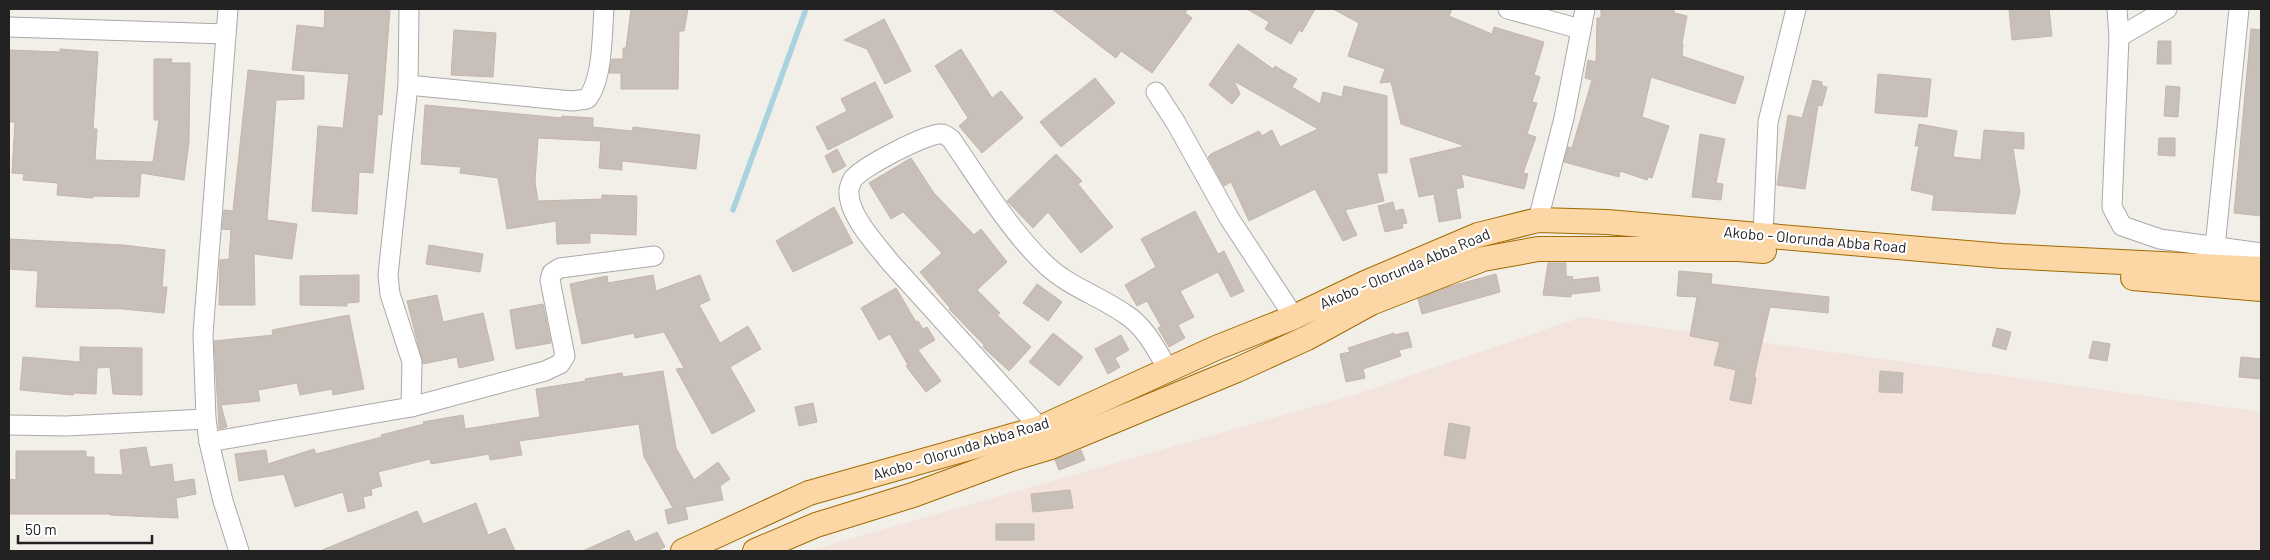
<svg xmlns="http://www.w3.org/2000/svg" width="2270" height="560" viewBox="0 0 2270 560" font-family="Barlow,sans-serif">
  <rect width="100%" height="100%" fill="#f2efe9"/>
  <path fill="#f3e3dd" d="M1582 317 2261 412V551H808L1357 394Z"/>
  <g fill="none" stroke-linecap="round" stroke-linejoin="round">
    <path stroke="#aad3df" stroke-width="5.5" d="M733 210 806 9"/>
  </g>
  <g fill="#c7bfb8" stroke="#c4b6ab">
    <path d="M325 9H390L382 115 378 114 373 173 359 172 357 214 312 211 318 126 343 128 349 74 292 70 297 25 324 28Z"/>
    <path d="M631 9H688L684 31H679L678 89H621V73H609L612 59H623V48H626Z"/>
    <path d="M1052 9H1188L1185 13 1192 18 1152 73 1121 51 1116 58Z"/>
    <path d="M1247 9H1315L1302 32 1299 30 1291 44 1265 29 1269 22Z"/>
    <path d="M1333 9H1452L1449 16 1492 34 1494 27 1544 42 1534 75 1540 77 1532 102 1537 103 1527 134 1536 137 1523 173 1528 174 1524 189 1461 174 1464 187 1456 189 1461 218 1439 222 1434 194 1419 197 1410 159 1465 146 1401 124 1391 82 1380 83 1385 69 1348 56 1359 23Z"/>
    <path d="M1601 9H1674V13L1687 16 1682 43 1683 44 1682 56 1744 77 1735 104 1651 77 1642 117 1669 126 1652 178 1648 177 1647 180 1620 171 1619 177 1564 162 1568 147 1572 148 1592 80 1585 78 1588 60 1596 62 1597 18H1601Z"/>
    <path d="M2009 9H2049L2052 36 2012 40Z"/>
    <path d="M884 19 911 71 885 84 867 49 844 40Z"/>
    <path d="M2251 29 2261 30V216L2234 213Z"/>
    <path d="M454 30 496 33 493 77 451 75Z"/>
    <path d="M2158 41H2171V64H2157Z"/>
    <path d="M1238 44 1273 69 1275 66 1297 79 1292 87 1320 104 1323 92 1342 97 1344 86 1387 96V173H1377L1384 201 1345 210 1357 235 1343 241 1315 189 1249 221 1231 182 1224 186 1208 157 1211 154 1259 131 1262 136 1272 130 1280 147 1318 129 1234 81 1240 94 1232 104 1209 85Z"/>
    <path d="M60 49 98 52 93 129H97L95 160 153 162 159 120H154V59H172L171 63H190L189 142 184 180 141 173 139 197 93 196V198L57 195 58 183 23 180 24 174 12 173 15 122H9V50L60 52Z"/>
    <path d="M961 49 992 98 1001 91 1023 118 982 153 959 126 968 118 935 66Z"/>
    <path d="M248 70 304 76V99L276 100 267 220 297 224 292 259 254 254 255 305H219L220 260 229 259 231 230 222 229 224 210 233 211Z"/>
    <path d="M1878 74 1931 79 1927 117 1875 113Z"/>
    <path d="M1095 78 1115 103 1061 147 1040 122Z"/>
    <path d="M1813 80 1822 82V86L1827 87 1822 106 1818 105 1805 189 1777 185 1788 115 1802 118Z"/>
    <path d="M875 82 893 117 828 150 816 127 847 111 841 99Z"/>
    <path d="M2166 86 2180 87 2178 117 2164 116Z"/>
    <path d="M425 105 562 118V116L593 118V127L632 131 633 127 700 135 696 169 622 161V170L599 168 601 141 538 138 535 182 538 201 602 199V195L637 196 636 235 590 233V243L557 244 556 221 507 229 498 178 460 173 461 167 421 164Z"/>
    <path d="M1919 124 1957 131 1953 157 1981 160 1984 130 2024 133V149L2013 148 2020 192 2015 214 1932 210 1934 195 1911 190 1919 146H1915Z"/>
    <path d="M1700 134 1725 139 1716 183 1723 184 1721 200 1692 197Z"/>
    <path d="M2159 138H2175V156L2158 155Z"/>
    <path d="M837 149 846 166 833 173 825 156Z"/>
    <path d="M1056 154 1082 181 1078 184 1113 227 1081 253 1048 212 1033 228 1007 201Z"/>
    <path d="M911 158 934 193 974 235 981 229 1007 262 977 290 1000 313 997 315 1031 347 1009 371 983 347 984 345 949 309 950 308 920 272 942 253 903 212 891 219 869 183Z"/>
    <path d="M1393 202 1395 211 1403 209 1407 223 1402 224 1403 228 1385 232 1378 206Z"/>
    <path d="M834 207 853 243 793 272 776 241Z"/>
    <path d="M1195 211 1218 254 1224 251 1244 291 1231 297 1218 272 1180 291 1194 317 1178 325 1185 338 1169 347 1158 328 1161 326 1147 301 1137 306 1125 285 1156 267 1141 239Z"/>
    <path d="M9 239 123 245 165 250 162 287H167L164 313 123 309 36 307 38 271 9 269Z"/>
    <path d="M429 245 483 254 480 272 426 264Z"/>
    <path d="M1548 263H1566V276L1573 277 1572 280 1598 277 1600 291 1571 294V297L1543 295Z"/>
    <path d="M1679 271 1712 274 1711 284 1829 297 1828 313 1770 307 1754 377 1756 378 1751 404 1730 400 1736 370 1714 365 1720 342 1690 336 1697 297 1677 296Z"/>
    <path d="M1496 274 1500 292 1422 314 1418 299 1448 287Z"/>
    <path d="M359 275V302L347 303V306L300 305V276Z"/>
    <path d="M653 275 656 291 700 275 710 300 699 305 720 343 748 326 761 349 730 367 755 411 712 434 676 369 684 368 664 332 635 338 634 333 582 344 570 284 607 276 608 283Z"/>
    <path d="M1037 284 1062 302 1048 321 1023 303Z"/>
    <path d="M896 288 916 322 918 321 923 329 927 327 935 340 918 350 941 381 926 392 906 366 908 365 890 334 879 340 861 308Z"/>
    <path d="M437 295 443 322 483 313 494 360 459 368 457 357 423 364 407 301Z"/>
    <path d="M543 304 551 343 516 349 510 310Z"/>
    <path d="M349 315 364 389 333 395 332 389 300 395 297 383 258 390 260 401 221 405 227 427 219 429 214 341 273 335 272 330Z"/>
    <path d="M1997 328 2011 332 2006 350 1992 346Z"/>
    <path d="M1408 332 1412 347 1399 350 1401 356 1363 369 1365 378 1346 382 1340 354 1350 352 1348 348 1394 333V335Z"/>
    <path d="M1053 333 1083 357 1059 386 1029 362Z"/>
    <path d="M1121 335 1129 350 1115 358 1120 367 1108 374 1095 349Z"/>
    <path d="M2093 341 2110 344 2107 361 2089 358Z"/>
    <path d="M80 347 142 348V395L113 394 110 367 97 368 96 394 74 393 73 395 20 390 23 357 80 362Z"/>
    <path d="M2241 357 2261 359V379L2239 377Z"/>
    <path d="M663 371 676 448 694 480 718 462 730 479 720 486 723 500 685 507 688 519 668 524 665 510 673 508 644 457 639 424 519 441 522 455 490 460 489 454 431 464 430 459 378 472 382 486 371 489 372 495 363 497 365 508 348 512 343 492 295 507 284 474 239 481 235 454 266 450 268 464 314 449 316 454 382 437 381 435 424 424 423 422 463 415 465 429 540 417 536 389 586 381 585 379 622 373 623 377Z"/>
    <path d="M1880 371 1903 373 1902 393 1879 392Z"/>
    <path d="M813 403 817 422 799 426 795 407Z"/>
    <path d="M1449 423 1470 427 1465 459 1444 455Z"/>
    <path d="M146 447 150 467 172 464 174 482 194 479 196 494 176 498 178 518 110 515 113 514H9V479L16 480V451H86V457H94V474L123 475 120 450Z"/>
    <path d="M1081 450 1085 460 1059 470 1055 460Z"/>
    <path d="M1070 490 1073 508 1033 512 1031 494Z"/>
    <path d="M476 503 488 535 505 528 515 551H320L417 511 423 524Z"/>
    <rect x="996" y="524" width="38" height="16"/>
    <path d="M629 530 635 542 657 532 665 547 656 551H583Z"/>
  </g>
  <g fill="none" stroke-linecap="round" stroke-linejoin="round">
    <g stroke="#a9a9a9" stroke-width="21">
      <g id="minor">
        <path d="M228 9 203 334 206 419 209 442 223 501 239 551"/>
        <path d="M409 9 408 85 388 275 390 294 412 362 411 407"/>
        <path d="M1508 9 1580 29"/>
        <path d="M2117 9 2119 37 2112 207 2122 226 2160 239 2261 253"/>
        <path d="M9 27 226 34"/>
        <path d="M2119 37 2167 9"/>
        <path d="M408 85 572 101 587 99C603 80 602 34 604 9"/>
        <path d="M1156 92 1176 123 1229 218 1294 317"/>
        <path d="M1538 220 1564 118 1585 9"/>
        <path d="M1763 235 1768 122 1796 9"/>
        <path d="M2215 247 2239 9"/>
        <path d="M9 425 66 426 206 419"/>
        <path d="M1040 428 890 262C876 244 847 214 849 190 849 187 852 181 853 179 862 167 927 133 941 134 945 134 948 137 951 139 978 178 1009 229 1042 261 1066 286 1098 295 1125 314 1146 327 1157 351 1169 371"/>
        <path d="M209 442 411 407 545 371 560 364 565 356 550 280 552 273 560 268 654 256"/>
      </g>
    </g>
    <g stroke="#a06b00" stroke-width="26">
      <g id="major">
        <path d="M2133 278 2261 289"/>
        <path d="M683 551 809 493 1040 428 1216 348 1294 317 1365 283 1478 235 1538 220 1607 222 2002 256 2261 269"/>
        <path d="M755 551 816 525 913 495 1011 459 1051 447 1237 370 1307 338 1371 303 1483 259 1538 249H1738L1764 251"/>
      </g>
    </g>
    <use href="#minor" stroke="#fff" stroke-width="19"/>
    <use href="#major" stroke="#fcd6a4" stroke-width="24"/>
  </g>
  <g text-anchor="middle" stroke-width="4.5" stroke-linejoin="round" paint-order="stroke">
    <g font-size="15" fill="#222" stroke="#fff">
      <text transform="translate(1815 240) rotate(5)" y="5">Akobo - Olorunda Abba Road</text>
      <text transform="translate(1405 269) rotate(-23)" y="5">Akobo - Olorunda Abba Road</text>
      <text transform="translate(961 449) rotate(-17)" y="5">Akobo - Olorunda Abba Road</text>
    </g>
  </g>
  <rect width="2270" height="560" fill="none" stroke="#222222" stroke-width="20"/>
  <path d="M18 535v8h134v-8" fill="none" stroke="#222222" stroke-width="2.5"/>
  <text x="25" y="535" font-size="15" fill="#222222" stroke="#ffffff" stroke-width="4" paint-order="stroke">50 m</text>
</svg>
